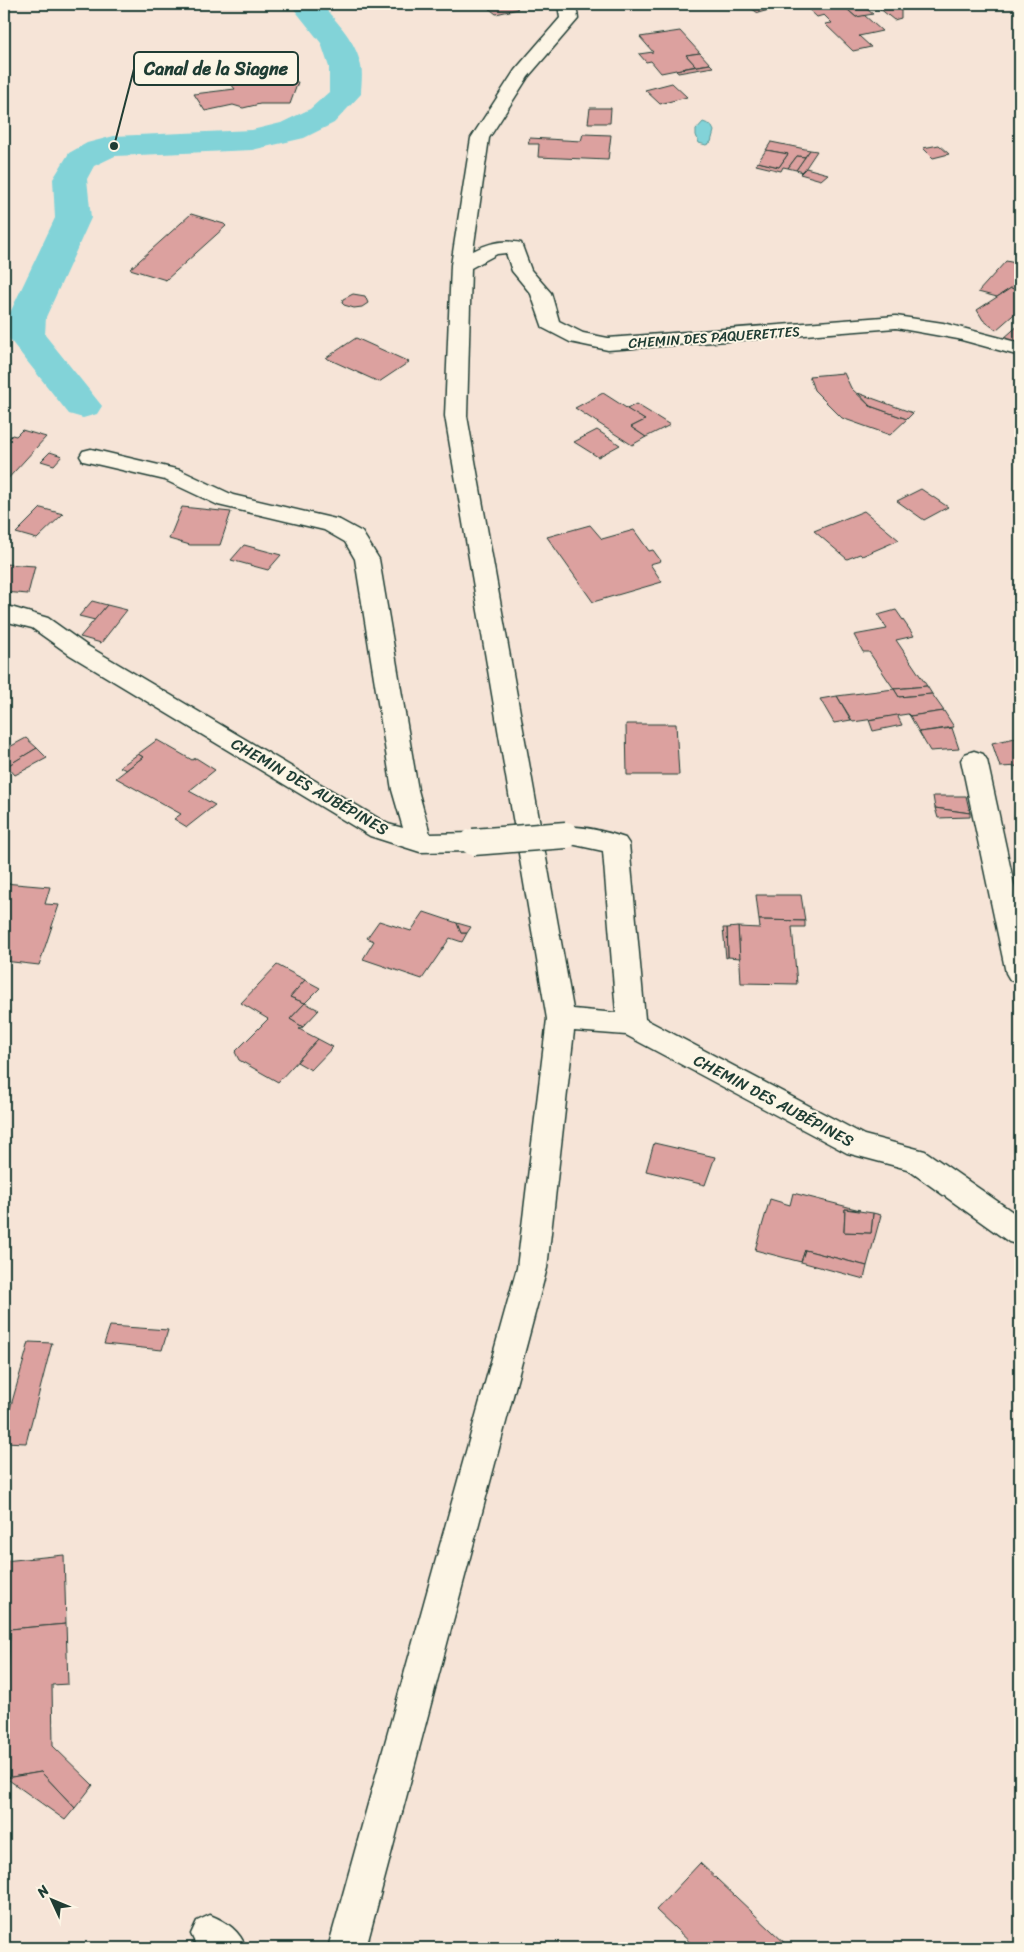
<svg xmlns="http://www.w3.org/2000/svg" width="1024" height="1952" viewBox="0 0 1024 1952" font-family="Sriracha,sans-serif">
  <rect width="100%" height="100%" fill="#f6e4d7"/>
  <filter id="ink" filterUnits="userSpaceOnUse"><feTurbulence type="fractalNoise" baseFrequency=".02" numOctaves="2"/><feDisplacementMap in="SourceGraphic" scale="10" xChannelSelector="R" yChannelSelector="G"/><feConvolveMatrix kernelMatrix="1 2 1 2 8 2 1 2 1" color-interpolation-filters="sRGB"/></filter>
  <g filter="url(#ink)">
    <path fill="#82d3d8" stroke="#5a9796" d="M703 122 711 125 714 131 711 142 706 145 699 143 696 135V130Z"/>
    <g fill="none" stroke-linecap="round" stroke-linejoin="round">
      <path fill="#82d3d8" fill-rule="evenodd" d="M290 4H321C338 23 356 41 361 66 363 75 361 85 361 94L334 123 304 138 252 150 115 156 94 166 87 179 91 218 46 317 45 335 102 406 97 414 83 418 69 414 7 336 8 317 55 218 53 179 69 153 87 143 114 136 252 130 281 123 310 109 329 92V67L321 43Z"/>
    </g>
    <g fill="#dca19f" stroke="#1f3d34">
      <path d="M476 4H512L518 9 496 14 486 6 480 7Z"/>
      <path d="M745 4H780L783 6 758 13Z"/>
      <path d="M803 4H841L856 17 864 15 882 31 859 36 871 47 853 51 825 24 832 23 824 15 817 17Z"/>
      <path d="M874 4H890L895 8 901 9V18L894 20Z"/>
      <path d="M863 6 873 14 856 17 847 9Z"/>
      <path d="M680 31 700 53 686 55 696 66 661 73 651 61 646 62 639 54 653 52 640 37Z"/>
      <path d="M700 53 710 64 696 66 686 55Z"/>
      <path d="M710 64 713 67 678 73 676 70Z"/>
      <path d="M264 79 298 82 290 104H260L243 108 233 105 205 111 194 94 235 89 231 84Z"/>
      <path d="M672 83 687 97 660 104 645 90Z"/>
      <path d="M590 108H611L610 123H588Z"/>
      <path d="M583 134 611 135 608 160 538 157 539 144H528L530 138 581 141Z"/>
      <path d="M771 142 810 150 805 157 797 156 788 168 783 167 781 171 756 165 758 162 779 167 788 154 766 150Z"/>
      <path d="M939 145 949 154 933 158 923 148Z"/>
      <path d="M766 150 788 154 779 167 758 162Z"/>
      <path d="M810 150 817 151 803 172 796 170Z"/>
      <path d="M797 156 805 157 796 170 788 168Z"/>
      <path d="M806 168 828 174 821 180 800 174Z"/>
      <path d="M191 214 224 224 226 226 166 280 130 269Z"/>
      <path d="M1006 261 1020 264V291L1011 288 997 297 978 292Z"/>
      <path d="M1011 288 1020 291V309L996 330 983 320 977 310Z"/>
      <path d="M353 294 365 296 368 303 362 307 354 308 344 305 342 303 343 299Z"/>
      <path d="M1020 324V344L1004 338Z"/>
      <path d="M356 338 409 362 379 382 326 358Z"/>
      <path d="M844 373 851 388 870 406 907 419 890 435 842 418 814 390 809 376Z"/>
      <path d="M603 393 645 420 631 427 646 437 632 445 575 408Z"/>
      <path d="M858 393 913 413 907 419 870 406Z"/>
      <path d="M636 404 654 415 670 425 646 437 631 427 645 420 627 409Z"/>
      <path d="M22 430 46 437 4 483V441H7L12 435 16 436Z"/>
      <path d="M597 430 620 445 598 457 574 442Z"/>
      <path d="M50 452 62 456 54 465 41 461Z"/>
      <path d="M921 489 948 507 924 520 897 501Z"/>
      <path d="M182 507 231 512 220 545H190L169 539Z"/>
      <path d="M41 508 63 514 37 539 16 533Z"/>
      <path d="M864 511 899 540 862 556 860 554 847 559 814 531Z"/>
      <path d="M590 525 602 539 634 530 649 551 653 550 661 561 650 564 662 582 593 602 547 537Z"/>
      <path d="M244 545 281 555 268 570 231 560Z"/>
      <path d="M4 564 35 566 28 594 4 592Z"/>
      <path d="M92 601 107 605 95 620 79 616Z"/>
      <path d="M107 605 127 610 101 643 80 637Z"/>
      <path d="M896 610 914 636 896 640 927 686 894 689 869 652H863L854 635 887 629 878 615Z"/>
      <path d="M927 686 932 694 899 697 894 689Z"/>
      <path d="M894 689 899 697 932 694 944 711 910 716 908 714 853 722 837 696Z"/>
      <path d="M837 696 851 720 834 723 820 699Z"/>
      <path d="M944 711 954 727 919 732 910 716Z"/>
      <path d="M897 715 902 725 873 731 869 720Z"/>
      <path d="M626 724H676L679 775H627Z"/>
      <path d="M952 728 959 749 930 751 919 732Z"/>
      <path d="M1020 737V766L1000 767 992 743Z"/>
      <path d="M26 738 37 748 4 768V750Z"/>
      <path d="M157 740 192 760 196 758 215 770 189 791 215 805 187 827 174 819 181 814 116 778 143 757 138 754Z"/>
      <path d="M37 748 47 758 15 775 7 766Z"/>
      <path d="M138 754 143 757 126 770 120 767Z"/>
      <path d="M933 796H966L970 813 935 808Z"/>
      <path d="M935 808 970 813V817L938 818Z"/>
      <path d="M4 883 50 887 45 904 59 905 39 965 4 961Z"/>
      <path d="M756 895H801L805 921 759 920Z"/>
      <path d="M424 912 457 923 461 933H467L462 942 450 938 422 979 363 959 374 941 367 938 379 921 411 931Z"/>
      <path d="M759 920 805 921V927H792L797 984 741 983 738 927 760 928Z"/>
      <path d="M457 923 471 927 467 933H461Z"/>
      <path d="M738 927 740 958 728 957 727 928Z"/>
      <path d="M723 928H727L728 957 726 958Z"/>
      <path d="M277 965 305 980 290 997 305 1003 290 1019 303 1027 299 1029 318 1039 278 1082 239 1060 235 1052 268 1019 241 1003Z"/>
      <path d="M305 980 320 988 305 1003 290 997Z"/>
      <path d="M305 1003 319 1010 303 1027 290 1019Z"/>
      <path d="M318 1039 333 1047 311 1070 297 1062Z"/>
      <path d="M654 1143 715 1157 705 1185 646 1171Z"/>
      <path d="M793 1193 860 1210 845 1209 844 1232 871 1233 873 1213 881 1215 867 1266 805 1250 801 1262 755 1250 770 1199 790 1205Z"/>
      <path d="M845 1209 873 1213 871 1233 844 1232Z"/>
      <path d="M805 1250 867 1266 864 1279 801 1262Z"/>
      <path d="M110 1326 168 1330 162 1350 104 1344Z"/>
      <path d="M29 1342 52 1343 26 1443 4 1442V1430Z"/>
      <path d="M64 1555 66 1624 10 1629 8 1683 4 1684V1561Z"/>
      <path d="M66 1624 68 1684 52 1685 53 1746 93 1785 75 1808 41 1772 6 1778 4 1776V1684L8 1683 10 1629Z"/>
      <path d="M41 1772 75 1808 65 1820 6 1778Z"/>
      <path d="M700 1863 789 1947 788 1948H696L656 1910Z"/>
    </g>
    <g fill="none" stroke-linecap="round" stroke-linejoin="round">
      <g stroke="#1f3d34" stroke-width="3">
        <g id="minor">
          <path d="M558 4H576L578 19 528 77 489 138 473 251C488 243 504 239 521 243L531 270 551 293 559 321 583 333 608 338 896 316 943 323 1020 343V356L958 339 896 328 608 350 570 342 543 328 531 294 512 271 506 253 497 254 471 268 467 416 573 1009 616 1013 603 851 557 841 553 835 557 829C574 823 607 832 625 838L629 844 645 1019 864 1135 925 1151 1020 1217V1245L1009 1242 907 1169 847 1153 626 1035 574 1031 547 1268 366 1948H328L517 1268 547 1019 445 416 451 265 471 138 515 70 560 18Z"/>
          <path d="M91 449 180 470 233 495 340 520 362 532 379 559 418 790 430 834 473 833 482 836 486 842 482 848 473 851 420 852 370 836 70 655 32 628 4 621V605L48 618 86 645 388 824 403 828 392 790 355 559 345 542 324 530 218 505 165 480 83 461 80 456 83 451Z"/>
          <path d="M974 751 983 754 987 760 1020 912V983L1010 980 1006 973 961 760 965 754Z"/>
          <path d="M210 1915C227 1922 240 1931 246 1948L197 1947 191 1934 197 1921Z"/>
        </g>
      </g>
      <use href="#minor" fill="#fcf5e5" fill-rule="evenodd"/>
      <g stroke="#1f3d34" stroke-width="29" stroke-linecap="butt">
        <path id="minor-bridge" d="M473 842 566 835"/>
      </g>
      <use href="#minor-bridge" stroke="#fcf5e5" stroke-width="26"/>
    </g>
  </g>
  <g text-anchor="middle" stroke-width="4" stroke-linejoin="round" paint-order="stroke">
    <g font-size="14" fill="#1f3d34" stroke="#fcf5e5">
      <text transform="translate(714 337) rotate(-4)" y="5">CHEMIN DES PAQUERETTES</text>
    </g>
    <g font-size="16" fill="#1f3d34" stroke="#fcf5e5">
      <text transform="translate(310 786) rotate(30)" y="6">CHEMIN DES AUBÉPINES</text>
      <text transform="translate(774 1100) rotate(28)" y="6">CHEMIN DES AUBÉPINES</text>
    </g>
  </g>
  <path fill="none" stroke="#1f3d34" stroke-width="2" d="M114 146L134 69"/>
  <circle fill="#1f3d34" stroke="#fcf5e5" stroke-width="2" cx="114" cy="146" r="5"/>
  <rect fill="#fcf5e5" stroke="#1f3d34" stroke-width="2" x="134" y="52" width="164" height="33" rx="5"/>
  <g font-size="18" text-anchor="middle" font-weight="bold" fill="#1f3d34">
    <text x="216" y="75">Canal de la Siagne</text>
  </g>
  <rect width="1024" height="1952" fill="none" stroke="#fcf5e5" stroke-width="20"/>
  <rect x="10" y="10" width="1004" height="1932" fill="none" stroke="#1f3d34" stroke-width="2" filter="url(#ink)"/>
  <g transform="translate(52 1900) rotate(314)" stroke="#fcf5e5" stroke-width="4" paint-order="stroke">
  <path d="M0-4L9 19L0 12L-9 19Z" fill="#1f3d34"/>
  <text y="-8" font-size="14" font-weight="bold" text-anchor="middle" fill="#1f3d34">N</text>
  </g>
</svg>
